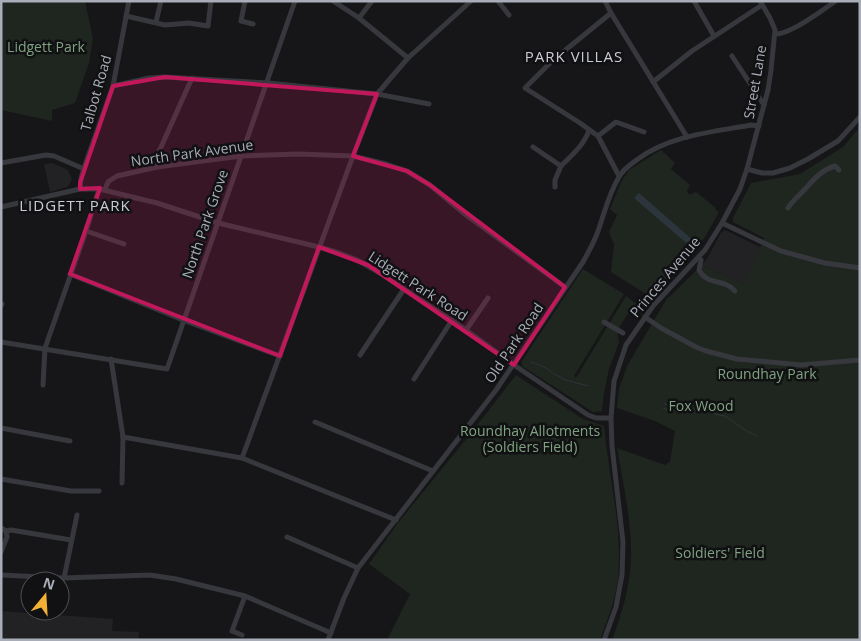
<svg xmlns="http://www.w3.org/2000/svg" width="861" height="641" viewBox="0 0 861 641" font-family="'Open Sans',sans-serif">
  <rect width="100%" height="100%" fill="#161618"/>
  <g fill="#222225">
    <path d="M52 163 66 169 69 172 72 179 69 185 67 187 50 192 44 164Z"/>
    <path d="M725 230 758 246 780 255 743 284 702 265 708 257 721 233Z"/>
    <path d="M1 611 113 619 112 631 139 632 138 640H1Z"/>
  </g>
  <g fill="#1e261f">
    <path d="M1 1H85L93 39 89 63 75 103 52 110V121L1 110Z"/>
    <path d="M860 127V640H612C622 613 630 587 631 558 632 521 623 484 617 448L665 465 670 462 675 431 655 421 617 408 619 389 627 366 666 300 702 265 744 284 764 238 733 222V218L751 183 800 174 843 147Z"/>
    <path d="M661 150 675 163 671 169 690 185 687 191 688 194H691L696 192 716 208 715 209 719 212 705 237 695 250 651 297 611 272 614 244 609 232 617 215 610 209 621 182 629 170Z"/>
    <path d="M583 269 624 294 574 376 576 378 626 296 637 304 627 315 617 331 619 342 609 369 604 393 602 411 593 412 522 366V361Z"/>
    <path d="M516 375 583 419 604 426C608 471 620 516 619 561 618 567 619 574 618 580 615 601 607 621 600 640H387L410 594 369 564 397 524 468 437Z"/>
  </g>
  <path fill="#2c353c" d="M639 193 695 242 691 247 634 198Z"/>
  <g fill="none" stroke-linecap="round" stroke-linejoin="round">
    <g stroke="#2c353c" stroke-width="1">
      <path d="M531 362C537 364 545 367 550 371 554 374 556 375 561 377L562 379 588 386"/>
      <path d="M664 404C666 405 669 405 672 406 676 407 679 410 683 411 696 413 706 396 714 414L725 416 748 432 757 436"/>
      <path d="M663 408 671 411 679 410"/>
    </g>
    <g stroke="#37383d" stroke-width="5">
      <path d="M245 1 241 21 253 24"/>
      <path d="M333 1 359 18 408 58"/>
      <path d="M498 1 509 15"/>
      <path d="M605 1 611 13 687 137"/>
      <path d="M694 1 714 36"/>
      <path d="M611 13 552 61 525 88 580 123 598 136 619 176"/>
      <path d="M126 16 165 25 189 23 208 26 211 1"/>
      <path d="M359 18 372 1"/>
      <path d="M156 22 161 1"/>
      <path d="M775 34C790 35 822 10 836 1"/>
      <path d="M732 56 764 105"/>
      <path d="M653 82 692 51 762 5"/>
      <path d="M113 86 149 78 165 77 268 83 377 94 429 104"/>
      <path d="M598 136 616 122 644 132"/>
      <path d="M533 147 561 166C571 156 585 144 589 130"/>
      <path d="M1 163 46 155 54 156 84 169"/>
      <path d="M157 167V156L192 78"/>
      <path d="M747 169 762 173H773L790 168 808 159 838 141 860 117"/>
      <path d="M555 187V180L561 166"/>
      <path d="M80 189 81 178 86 162 113 86 129 1"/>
      <path d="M105 190 107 184 109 181 117 176 157 167 241 156 298 154 353 156 386 164 407 171 430 185 466 215 565 287"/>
      <path d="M1 207 80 189H99L157 203 218 223 319 247 339 253 357 260 380 273 466 330 514 365 588 415 596 418H611"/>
      <path d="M788 208C793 200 800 195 806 188 815 178 822 170 835 166L839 170"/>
      <path d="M722 223 781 251 825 263 860 268"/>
      <path d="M86 231 124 244"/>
      <path d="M701 260 699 270C707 286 724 278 735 291"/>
      <path d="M70 274 183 320 280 356"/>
      <path d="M1 306 2 304"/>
      <path d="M645 317 661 328 696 347 706 351 737 359 801 365 860 360"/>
      <path d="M604 322 623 333"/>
      <path d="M466 330 488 298"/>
      <path d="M1 342 167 369 295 1"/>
      <path d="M360 355 404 289"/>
      <path d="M111 359 123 437 242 458 396 520"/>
      <path d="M414 379 452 320"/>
      <path d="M43 385 45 348 86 231 99 189"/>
      <path d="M315 422 433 471"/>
      <path d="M1 428 70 441"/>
      <path d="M242 458 353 156 377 94 408 58 471 1"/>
      <path d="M1 479 71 491H99"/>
      <path d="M122 483 123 437"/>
      <path d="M1 528 6 531 11 530 71 540"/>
      <path d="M287 537 358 568"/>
      <path d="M1 552 7 537 6 531"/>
      <path d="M1 575 64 578 150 575 176 579 245 596 331 633"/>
      <path d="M64 578 77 515"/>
      <path d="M242 635 232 631 245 596"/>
      <path d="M328 640 344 598 358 568 496 390 583 262C588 253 593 244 597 234 604 215 608 195 619 177 623 169 631 164 638 159 671 135 713 132 751 125L759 126"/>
      <path d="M604 640 616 607 622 575 623 542 612 446 611 418 614 381 626 345 653 306 705 250 722 223 740 189 747 169 768 90 771 70 775 30 770 18 760 1"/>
    </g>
  </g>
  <path fill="#c2185b" fill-opacity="0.2" stroke="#c2185b" stroke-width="4" stroke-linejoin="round" d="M165 77 377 94 353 156 407 171 430 185 565 287 514 365 368 265 319 247 280 356 70 274 100 188 80 189V183L113 86Z"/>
  <g text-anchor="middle" stroke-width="5" stroke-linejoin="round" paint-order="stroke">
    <g font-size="14" fill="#7fa381" stroke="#111113">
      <text x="46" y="52">Lidgett Park</text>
      <text x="767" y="379">Roundhay Park</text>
      <text x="701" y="411">Fox Wood</text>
      <text x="530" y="436">Roundhay Allotments<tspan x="530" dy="16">(Soldiers Field)</tspan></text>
      <text x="720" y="558">Soldiers' Field</text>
    </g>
    <g font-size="14" fill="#a8adb8" stroke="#111113">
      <text transform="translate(755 82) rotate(-80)" y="5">Street Lane</text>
      <text transform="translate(96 93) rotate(-74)" y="5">Talbot Road</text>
      <text transform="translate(192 153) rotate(-8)" y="5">North Park Avenue</text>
      <text transform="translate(205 224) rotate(-71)" y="5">North Park Grove</text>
      <text transform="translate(665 277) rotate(-50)" y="5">Princes Avenue</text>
      <text transform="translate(418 286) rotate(33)" y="5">Lidgett Park Road</text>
      <text transform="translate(514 343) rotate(-56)" y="5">Old Park Road</text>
    </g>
    <g font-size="15" letter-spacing="1" fill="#c9ccd4" stroke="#111113">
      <text x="574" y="62">PARK VILLAS</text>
      <text x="75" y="211">LIDGETT PARK</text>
    </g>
  </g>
  <rect width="861" height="641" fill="none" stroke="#a8adb8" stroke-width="5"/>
  <g transform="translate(45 596) rotate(18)"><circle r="24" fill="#111113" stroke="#4d4f55"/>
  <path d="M0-4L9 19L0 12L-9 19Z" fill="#f2b134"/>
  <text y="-8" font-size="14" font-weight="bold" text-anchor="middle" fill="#a8adb8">N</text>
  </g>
</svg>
